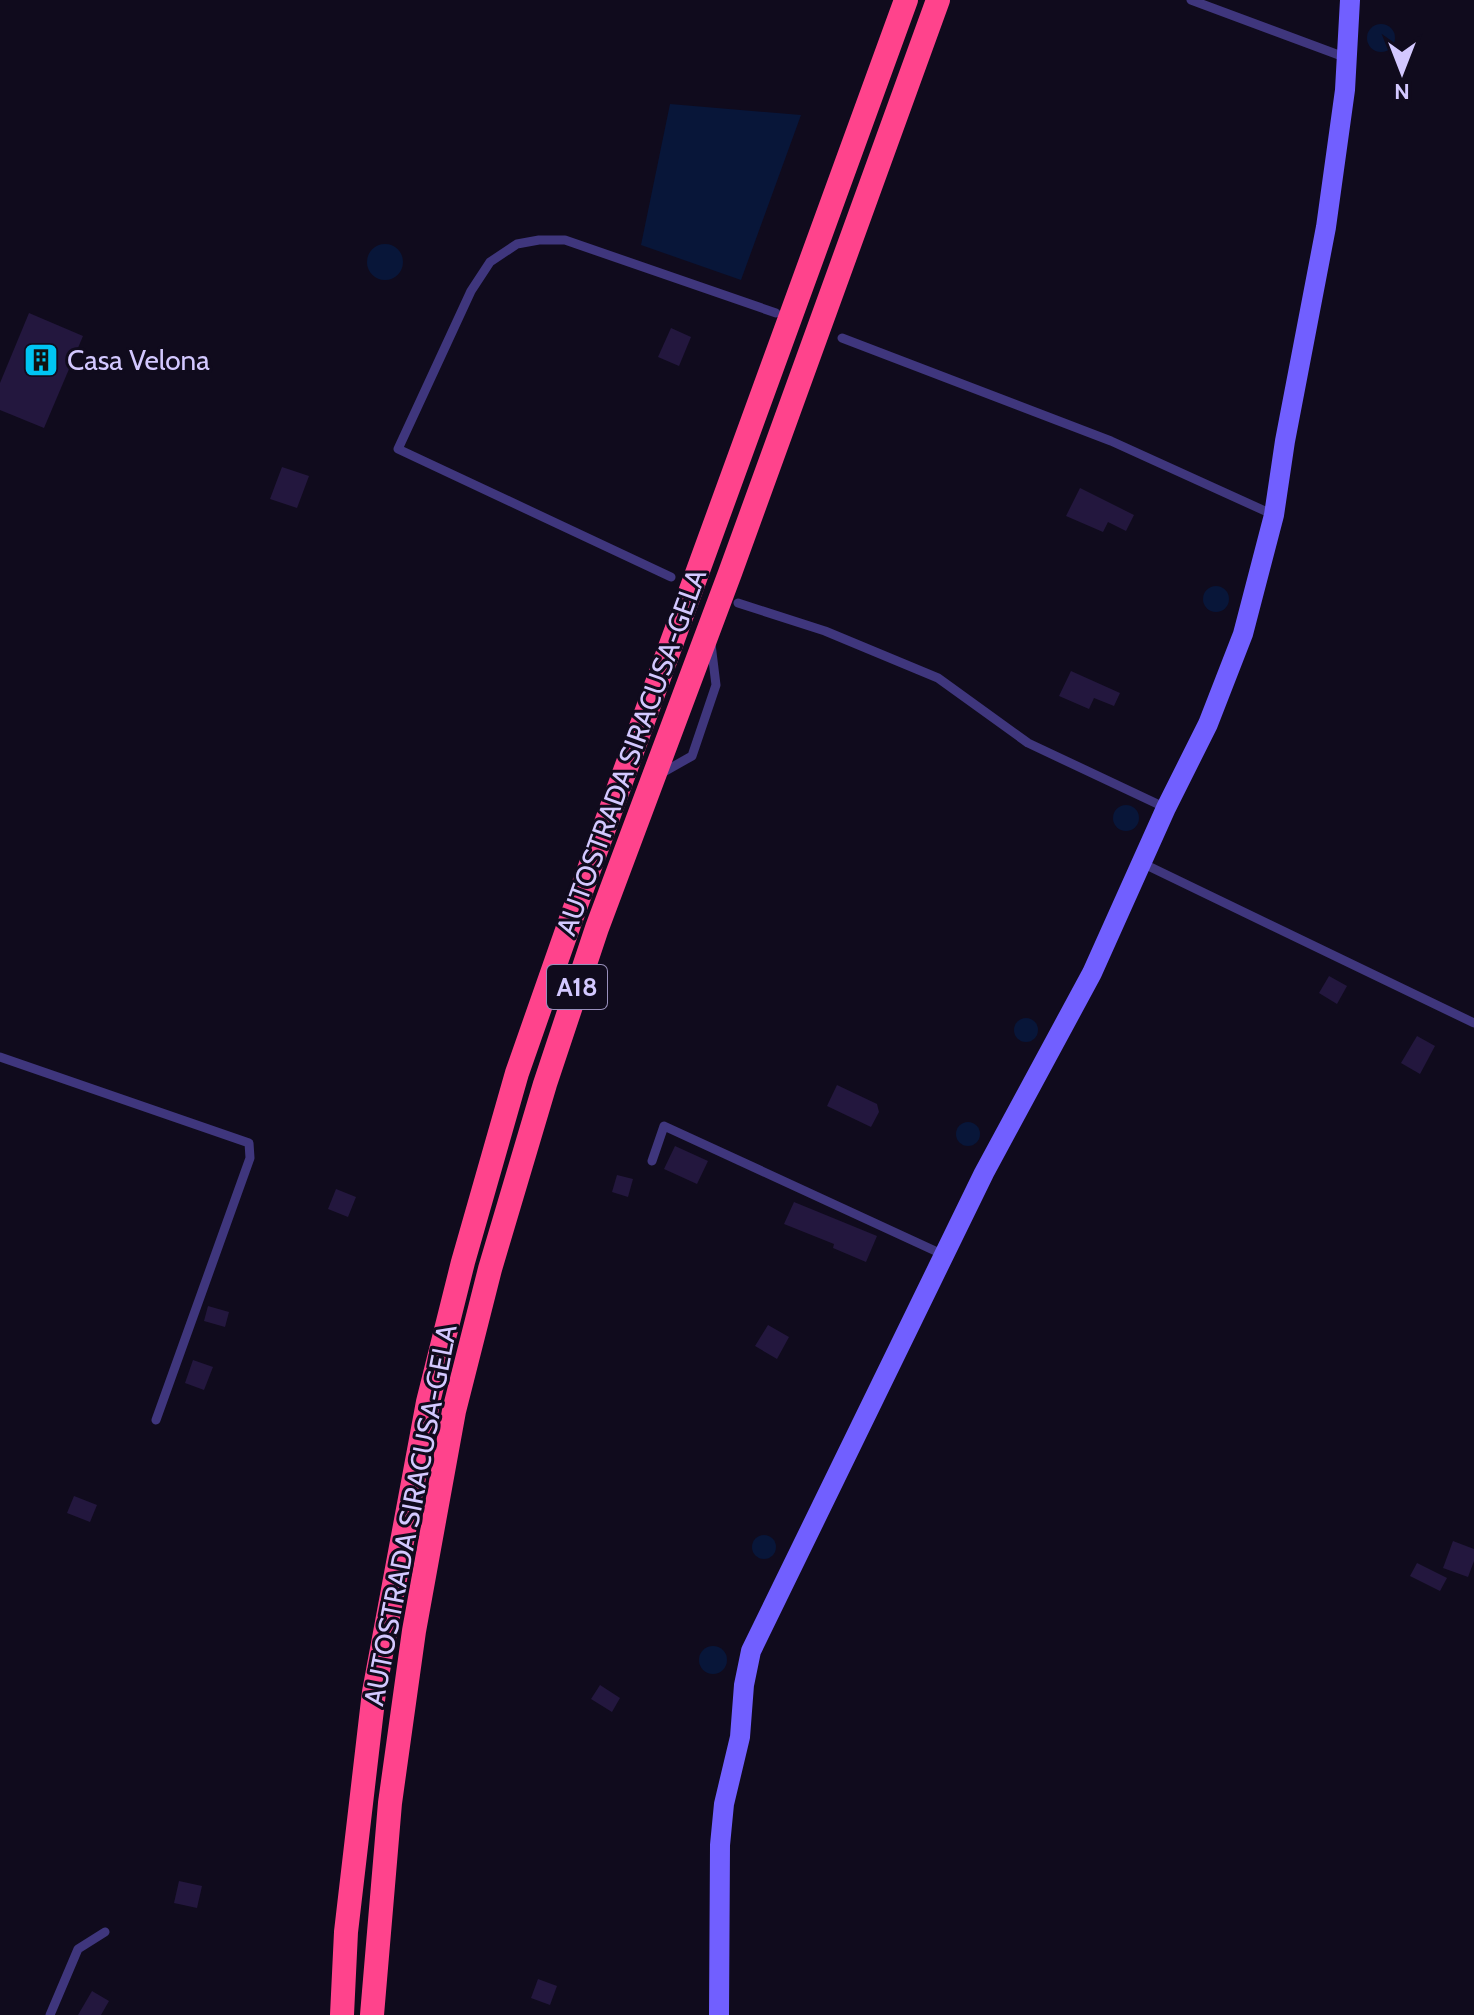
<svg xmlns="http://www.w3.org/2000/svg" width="1474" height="2015" viewBox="0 0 1474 2015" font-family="Cabin,sans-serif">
  <rect width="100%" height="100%" fill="#100b1d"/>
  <g fill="#081639">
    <circle cx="1381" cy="38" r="14"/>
    <path d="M670 104 801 115 741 280 641 245Z"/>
    <circle cx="385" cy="262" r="18"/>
    <circle cx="1216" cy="599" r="13"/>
    <circle cx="1126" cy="818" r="13"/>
    <circle cx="1026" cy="1030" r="12"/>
    <circle cx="968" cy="1134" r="12"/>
    <circle cx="764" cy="1547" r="12"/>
    <circle cx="713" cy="1660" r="14"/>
  </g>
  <g fill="#23173e">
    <path d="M29 313 83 336 44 428 0 410V383Z"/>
    <path d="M671 328 691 337 679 366 658 357Z"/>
    <path d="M282 467 309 476 297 508 270 499Z"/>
    <path d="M1080 488 1134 515 1126 531 1108 522 1103 532 1066 516Z"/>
    <path d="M1071 671 1120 693 1114 706 1094 698 1089 709 1059 696Z"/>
    <path d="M1329 976 1347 986 1337 1004 1319 993Z"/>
    <path d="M1417 1036 1435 1046 1420 1074 1401 1063Z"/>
    <path d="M837 1085 877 1104 879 1112 871 1127 827 1106Z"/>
    <path d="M675 1146 708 1161 697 1184 664 1169Z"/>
    <path d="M617 1175 633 1179 628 1197 612 1192Z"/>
    <path d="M336 1189 356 1197 348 1217 328 1209Z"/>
    <path d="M794 1202 877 1236 866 1262 833 1248 834 1244 784 1224Z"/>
    <path d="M208 1306 229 1312 225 1327 204 1321Z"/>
    <path d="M768 1325 789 1337 777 1359 755 1346Z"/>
    <path d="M193 1360 213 1367 204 1390 185 1383Z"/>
    <path d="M74 1496 97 1505 90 1522 67 1513Z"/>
    <path d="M1453 1541 1474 1549V1561L1468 1577 1443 1568Z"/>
    <path d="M1417 1563 1447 1578 1440 1591 1410 1576Z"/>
    <path d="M600 1685 620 1698 612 1712 591 1699Z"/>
    <path d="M179 1881 202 1886 197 1908 174 1903Z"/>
    <path d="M538 1979 557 1986 550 2005 531 1998Z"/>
    <path d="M92 1991 109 2001 101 2015H78Z"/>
  </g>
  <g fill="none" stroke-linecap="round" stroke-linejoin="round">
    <g stroke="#3f367d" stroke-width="9">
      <path d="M1191 0 1347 58"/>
      <path d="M842 338 1111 441 1274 515"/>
      <path d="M671 577 398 449 471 291 490 262 517 244 539 240H565L776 313"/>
      <path d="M738 603 825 631 938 678 1028 743 1166 808"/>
      <path d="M660 774 692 756 716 685 711 644"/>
      <path d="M1142 863 1474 1023"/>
      <path d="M0 1057 249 1143 250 1158 156 1420"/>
      <path d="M652 1161 664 1126 944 1255"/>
      <path d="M50 2015 78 1949 105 1932"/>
    </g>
    <path stroke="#715fff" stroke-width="20" d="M719 2015 720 1845 724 1804 740 1737 744 1685 751 1651 984 1173 1092 973 1166 808 1208 724 1243 634 1274 515 1285 441 1326 227 1345 90 1350 0"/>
    <g stroke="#ff438c" stroke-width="24">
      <path d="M342 2015 346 1932 374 1692 428 1402 463 1262 517 1073 571 919 906 0"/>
      <path d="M372 2015 390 1803 414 1631 454 1411 490 1269 545 1084 597 928 730 573 938 0"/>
    </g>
  </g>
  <defs>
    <g id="building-square" transform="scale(1.8)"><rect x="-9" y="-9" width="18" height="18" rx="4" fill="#00c5f3" stroke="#100b1d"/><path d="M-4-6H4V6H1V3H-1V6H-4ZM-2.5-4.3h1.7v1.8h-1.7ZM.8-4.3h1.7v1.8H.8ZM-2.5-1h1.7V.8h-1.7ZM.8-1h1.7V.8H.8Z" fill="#111"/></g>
  </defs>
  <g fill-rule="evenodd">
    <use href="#building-square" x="41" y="360"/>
  </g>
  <g text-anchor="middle" stroke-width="6" stroke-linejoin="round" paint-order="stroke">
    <rect fill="#100b1d" stroke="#988fbb" stroke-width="2" x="547" y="965" width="60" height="44" rx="6"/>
    <g font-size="26" font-weight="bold" fill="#d3c8ff">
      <text x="577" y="996">A18</text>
    </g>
    <g font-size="28" fill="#d3c8ff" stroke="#100b1d" text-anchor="start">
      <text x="67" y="370">Casa Velona</text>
    </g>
    <g font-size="28" fill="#d3c8ff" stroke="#100b1d">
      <text transform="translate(631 752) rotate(-70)" y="10">AUTOSTRADA SIRACUSA-GELA</text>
      <text transform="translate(410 1515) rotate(-79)" y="10">AUTOSTRADA SIRACUSA-GELA</text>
    </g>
  </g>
  <g transform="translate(1402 72) rotate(180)" stroke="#100b1d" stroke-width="6" paint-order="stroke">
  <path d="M0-6L14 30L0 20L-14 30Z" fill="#d3c8ff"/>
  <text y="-12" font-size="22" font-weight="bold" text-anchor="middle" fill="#d3c8ff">N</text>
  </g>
</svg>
